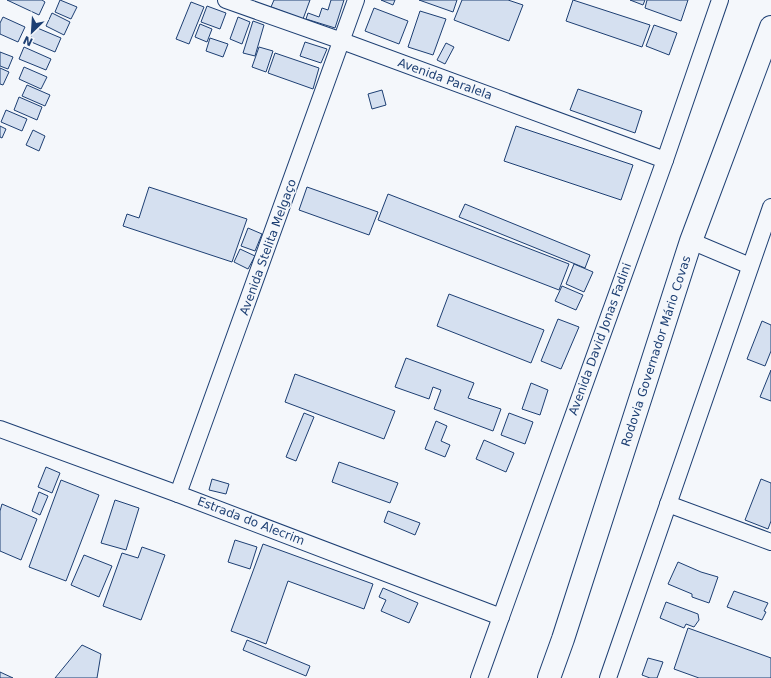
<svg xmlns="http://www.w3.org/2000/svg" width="771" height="678" viewBox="0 0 771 678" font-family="'DejaVu Sans',sans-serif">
  <rect width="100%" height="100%" fill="#f4f7fb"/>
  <g fill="#d5e0f0" stroke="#1d3f73">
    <path d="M7 0H42L45 2 39 15Z"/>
    <path d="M60 0 77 7 71 19 55 12Z"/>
    <path d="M274 0H310L303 19 271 7Z"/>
    <path d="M331 0H344L335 28 306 19 308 13 319 17 322 8 328 10Z"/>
    <path d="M381 0H395L393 5Z"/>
    <path d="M419 0H457L453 12Z"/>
    <path d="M462 0H508L523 5 509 41 454 20Z"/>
    <path d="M573 0 650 25 642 47 566 21Z"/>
    <path d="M630 0H645L643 5Z"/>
    <path d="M647 0H688L681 21 645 8Z"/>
    <path d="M191 2 204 7 189 44 176 39Z"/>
    <path d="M207 6 226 13 220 29 201 22Z"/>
    <path d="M374 8 408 21 399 44 365 31Z"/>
    <path d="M420 11 446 19 433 55 408 47Z"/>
    <path d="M52 13 70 22 64 35 46 26Z"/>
    <path d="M3 17 25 27 18 42 0 34V23Z"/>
    <path d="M238 17 250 22 242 44 230 39Z"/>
    <path d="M253 21 264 25 255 56 243 53Z"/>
    <path d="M200 24 212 29 207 42 195 37Z"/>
    <path d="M654 25 677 33 669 55 646 46Z"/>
    <path d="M35 27 61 38 55 52 29 41Z"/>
    <path d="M210 38 228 44 223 57 206 51Z"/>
    <path d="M305 42 327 49 321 63 300 56Z"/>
    <path d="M446 43 454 47 445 64 437 60Z"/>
    <path d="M24 47 51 59 46 70 19 59Z"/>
    <path d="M259 47 273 51 266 72 252 67Z"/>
    <path d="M0 52 13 57 8 69 0 66Z"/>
    <path d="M275 53 319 68 313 89 268 73Z"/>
    <path d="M24 67 47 77 41 89 19 79Z"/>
    <path d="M0 68 9 72 3 85 0 84Z"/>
    <path d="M27 85 50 95 45 106 22 96Z"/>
    <path d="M578 89 642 111 635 133 570 110Z"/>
    <path d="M382 90 386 105 372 109 368 94Z"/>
    <path d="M19 97 42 107 37 120 14 110Z"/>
    <path d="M6 110 27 119 22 131 1 122Z"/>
    <path d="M0 126 6 129 2 138 0 137Z"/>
    <path d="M516 126 633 165 621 200 504 161Z"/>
    <path d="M33 130 45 136 39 151 26 145Z"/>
    <path d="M149 187 247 219 232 262 123 226 127 214 139 218Z"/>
    <path d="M307 187 378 212 369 235 299 210Z"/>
    <path d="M388 194 569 264 559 290 378 220Z"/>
    <path d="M465 204 590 255 585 268 459 217Z"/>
    <path d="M248 228 262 234 255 251 241 246Z"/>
    <path d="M240 249 255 256 248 269 234 262Z"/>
    <path d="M574 264 593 272 584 292 566 284Z"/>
    <path d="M562 286 583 295 576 310 555 301Z"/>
    <path d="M449 294 544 330 531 363 437 326Z"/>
    <path d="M558 319 579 327 561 369 541 361Z"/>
    <path d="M762 321 771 325V351L765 366 747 359Z"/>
    <path d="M406 358 474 383 468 398 501 409 493 431 434 409 441 390 433 387 429 399 395 387Z"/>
    <path d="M771 370V401L760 397Z"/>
    <path d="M295 374 395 411 384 439 285 402Z"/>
    <path d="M531 383 548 390 540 415 522 409Z"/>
    <path d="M304 413 314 417 296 461 286 457Z"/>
    <path d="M509 413 533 422 525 444 501 435Z"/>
    <path d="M436 421 447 426 441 441 450 445 445 457 425 449Z"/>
    <path d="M484 440 514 453 506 472 476 459Z"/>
    <path d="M339 462 398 483 390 503 332 482Z"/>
    <path d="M46 467 60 473 52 493 38 487Z"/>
    <path d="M212 479 229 484 226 494 209 490Z"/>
    <path d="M761 479 771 483V521L768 529 745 520Z"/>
    <path d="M61 480 99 495 66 581 29 567Z"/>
    <path d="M39 492 48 496 40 515 32 511Z"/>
    <path d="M115 500 139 508 126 550 101 543Z"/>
    <path d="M2 504 37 519 21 560 0 551V511Z"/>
    <path d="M388 511 420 523 415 535 384 522Z"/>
    <path d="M235 540 257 547 250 569 228 562Z"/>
    <path d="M263 544 373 584 364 609 288 581 266 644 231 631Z"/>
    <path d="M142 547 165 555 141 620 103 606 122 553 138 558Z"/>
    <path d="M84 555 112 566 99 597 71 585Z"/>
    <path d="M678 562 701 572 718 577 709 603 692 597V594L668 584Z"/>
    <path d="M383 588 418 603 409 623 381 611 386 600 379 597Z"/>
    <path d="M734 591 768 603 764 611 766 612 762 620 727 607Z"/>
    <path d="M666 602 698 614 699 620 694 627 686 624 684 628 660 618Z"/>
    <path d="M688 628 771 658V678H699L674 669Z"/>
    <path d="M247 640 310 666 306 676 243 650Z"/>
    <path d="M82 645 101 654 97 678H55Z"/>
    <path d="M648 658 663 662 657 678H650L642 675Z"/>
    <path d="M0 672 13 678H0Z"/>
  </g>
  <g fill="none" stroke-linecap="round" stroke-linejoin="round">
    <g stroke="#1d3f73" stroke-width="18">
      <g id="minor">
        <path d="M226 0 342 41 665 160"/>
        <path d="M691 241 750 266"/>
        <path d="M0 429 178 494 501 617"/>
        <path d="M178 494 356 0"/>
        <path d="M668 504 771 542"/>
        <path d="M479 678 665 160 720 0"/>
        <path d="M608 678 771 207"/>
      </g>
    </g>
    <g stroke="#1d3f73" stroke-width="24">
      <path id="highway" d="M549 678 563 639 691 241 771 27"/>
    </g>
    <use href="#minor" stroke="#f4f7fb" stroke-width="16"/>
    <use href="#highway" stroke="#f4f7fb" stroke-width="22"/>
  </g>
  <g text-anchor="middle" stroke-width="3" stroke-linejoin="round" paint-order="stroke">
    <g font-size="12" fill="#1d3f73" stroke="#f4f7fb">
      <text transform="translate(445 79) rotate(20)" y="4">Avenida Paralela</text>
      <text transform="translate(268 247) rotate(-70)" y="4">Avenida Stelita Melgaço</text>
      <text transform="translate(600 339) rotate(-70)" y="4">Avenida David Jonas Fadini</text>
      <text transform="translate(656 351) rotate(-72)" y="4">Rodovia Governador Mário Covas</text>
      <text transform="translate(251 521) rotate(21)" y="4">Estrada do Alecrim</text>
    </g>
  </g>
  <g transform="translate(32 32) rotate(205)" stroke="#f4f7fb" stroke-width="3" paint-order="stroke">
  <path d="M0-3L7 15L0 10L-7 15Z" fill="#1d3f73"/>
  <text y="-6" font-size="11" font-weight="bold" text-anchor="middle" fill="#1d3f73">N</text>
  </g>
</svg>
